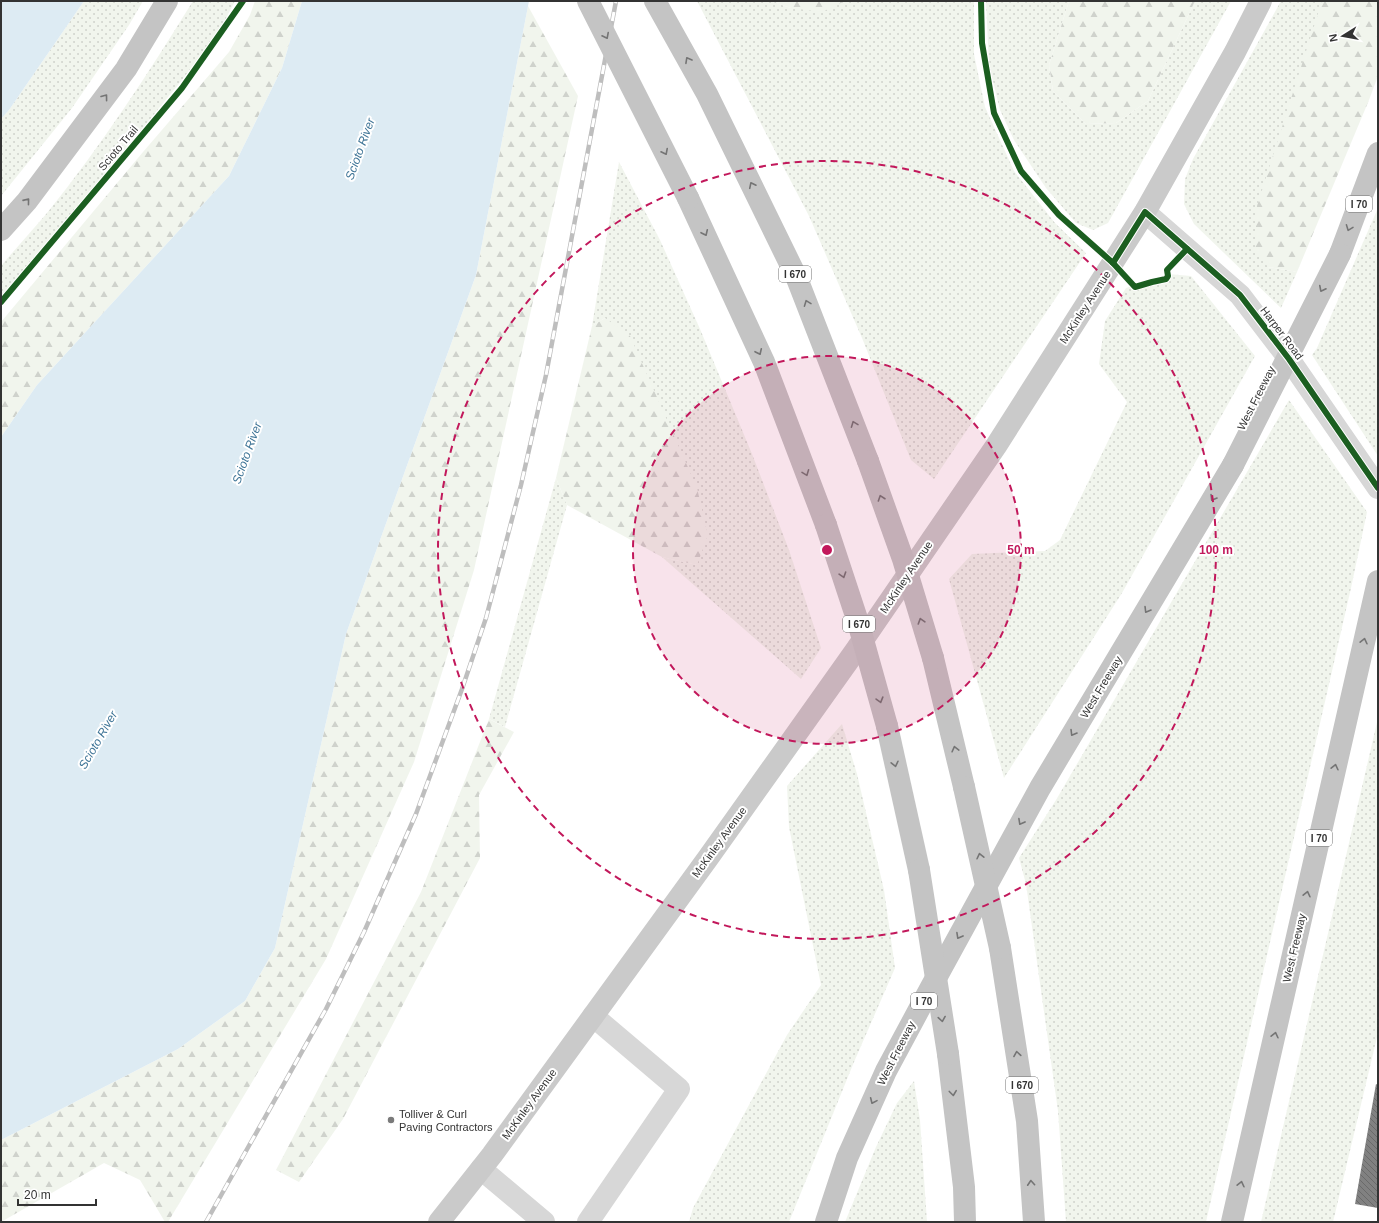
<svg xmlns="http://www.w3.org/2000/svg" width="1379" height="1223" viewBox="0 0 1379 1223" font-family="Arial,sans-serif">
  <defs>
    <pattern id="grass-dots" width="8" height="8" patternUnits="userSpaceOnUse"><rect width="8" height="8" fill="#f1f5ed"/><path d="M2 2h.1M6 6h.1" fill="none" stroke="#cfd2cc" stroke-width="1.8" stroke-linecap="round"/></pattern>
    <pattern id="forest-firs" width="22" height="20" patternUnits="userSpaceOnUse"><rect width="22" height="20" fill="#f1f5ed"/><path d="M5 1l3.5 6h-7zM16 11l3.5 6h-7z" fill="#cfd2cc"/></pattern>
    <pattern id="building-back-hatch" width="6" height="6" patternUnits="userSpaceOnUse"><rect width="6" height="6" fill="#818181"/><path d="M-1 5l2 2M0 0l6 6M5-1l2 2" fill="none" stroke="#6a6a6a"/></pattern>
  </defs>
  <rect width="100%" height="100%" fill="#fff"/>
  <g fill="url(#grass-dots)">
    <path d="M84 1H143L129 25 72 108 1 196V119L9 110Z"/>
    <path d="M193 1H235L221 28 182 80 93 189 1 299V266C16 248 32 231 47 213 101 146 148 74 193 1Z"/>
    <path d="M697 1H770L791 8 845 1H974V54L985 107 1014 171 1055 223 1086 253 934 479 911 460 862 338 809 216Z"/>
    <path d="M986 1H1069L1049 65 1053 91 1086 124 1116 123 1148 101 1195 1H1231L1108 223 1093 230 1076 223 1046 188 1014 140 1000 110 989 65Z"/>
    <path d="M1281 1H1322L1268 267 1297 272 1281 308 1194 224 1184 204 1185 179 1193 159Z"/>
    <path d="M619 162 660 240 700 329 752 454 789 550 821 648 801 679 662 557 697 565 605 318 592 326Z"/>
    <path d="M1378 208V456L1312 355 1317 348Z"/>
    <path d="M1168 274 1191 276 1255 356 1122 593 1004 778 949 579 972 554 1045 551 1060 540 1127 402 1099 364 1105 321 1126 288Z"/>
    <path d="M1289 400 1367 512 1351 588 1206 1222H1066L1058 1111 1026 884 1019 858 1056 800Z"/>
    <path d="M556 478 567 505 505 727 489 719Z"/>
    <path d="M1378 718V1033L1333 1222H1261Z"/>
    <path d="M842 724 857 774 884 890 895 968 854 1062 789 1222H689L693 1208 787 1035 821 985 789 827 787 786Z"/>
    <path d="M914 1081 920 1120 927 1222H845L876 1147 897 1103Z"/>
  </g>
  <g fill="url(#forest-firs)">
    <path d="M255 1H302L282 68 229 176 37 385 1 437V322L143 152 229 52 250 15Z"/>
    <path d="M770 1H845L822 12 791 8Z"/>
    <path d="M1069 1H1195L1148 101 1116 123 1086 124 1053 91 1049 65Z"/>
    <path d="M1322 1H1378V76L1369 100 1297 272 1268 267 1255 250 1257 206Z"/>
    <path d="M528 6 578 96 474 570 414 762 326 959 168 1222H165L140 1180 104 1163 1 1222V1140L178 1049 245 1001 275 948 346 634 476 275Z"/>
    <path d="M605 318 630 336 697 488 708 535 697 565 662 557 567 505 556 478 592 326Z"/>
    <path d="M489 719 514 732 479 795 480 858 343 1119 299 1182 276 1170 421 892Z"/>
  </g>
  <g fill="#ddebf3">
    <path d="M1 1H84L9 110 1 119Z"/>
    <path d="M302 1H529L476 275 346 634 275 948 245 1001 178 1049 1 1140V437L37 385 229 176 282 68Z"/>
  </g>
  <path fill="url(#building-back-hatch)" d="M1376 1084 1378 1085V1208L1355 1204Z"/>
  <g fill="none" stroke-linecap="round" stroke-linejoin="round">
    <g stroke="#d7d7d7" stroke-width="22">
      <path d="M1145 212 1240 295 1289 359 1378 488"/>
      <path d="M481 1169 544 1222"/>
      <path d="M588 1222 679 1089 593 1016"/>
    </g>
    <path stroke="#cacaca" stroke-width="22" d="M439 1222 492 1155 708 858 856 650 996 446 1145 212 1235 52 1261 1"/>
    <g stroke="#c4c4c4" stroke-width="22">
      <path d="M655 1 707 94 796 276 868 461"/>
      <path d="M688 198 764 362 826 525"/>
      <path d="M1 230 27 201 126 69 167 1"/>
      <path d="M1340 254 1378 153"/>
      <path d="M933 658 964 787"/>
      <path d="M887 726 919 870"/>
      <path d="M1000 948 1027 1121 1034 1222"/>
      <path d="M948 1054 964 1187 965 1222"/>
      <path d="M826 1222 847 1158 886 1071 930 989 1040 788 1233 465"/>
      <path d="M1232 1222 1378 581"/>
    </g>
    <g stroke="#bebebe" stroke-width="4.5">
      <path id="rail" d="M206 1222 326 1009 364 932 416 814 462 689 486 618 521 485 546 375 616 1"/>
    </g>
    <use href="#rail" stroke="#fff" stroke-width="3" stroke-dasharray="9" stroke-linecap="butt"/>
    <g stroke="#c4c4c4" stroke-width="22">
      <path d="M588 1 688 198"/>
      <path d="M868 461 903 559 933 658"/>
      <path d="M1233 465 1340 254"/>
      <path d="M826 525 858 622 887 726"/>
      <path d="M964 787 1000 948"/>
      <path d="M919 870 948 1054"/>
    </g>
    <g stroke="#fff" stroke-width="8">
      <g id="cycleway">
        <path d="M981 1 982 43 994 113 1021 171 1059 215 1113 263 1135 287 1152 282 1166 279 1168 276 1167 270 1187 249"/>
        <path d="M1113 263 1145 212 1240 295 1289 359 1378 488"/>
        <path d="M1 302 182 88 243 1"/>
      </g>
    </g>
    <use href="#cycleway" stroke="#1b5e20" stroke-width="6"/>
  </g>
  <defs><path id="oneway-chevron" d="M-2-3.5L2.5 0L-2 3.5" fill="none" stroke-width="1.6" stroke-linecap="round" stroke-linejoin="round"/></defs>
  <g stroke="#747474">
    <use href="#oneway-chevron" transform="translate(606 36) rotate(63)"/>
    <use href="#oneway-chevron" transform="translate(688 60) rotate(-119)"/>
    <use href="#oneway-chevron" transform="translate(105 97) rotate(-53)"/>
    <use href="#oneway-chevron" transform="translate(665 152) rotate(63)"/>
    <use href="#oneway-chevron" transform="translate(752 185) rotate(-116)"/>
    <use href="#oneway-chevron" transform="translate(27 201) rotate(-51)"/>
    <use href="#oneway-chevron" transform="translate(1349 228) rotate(111)"/>
    <use href="#oneway-chevron" transform="translate(705 233) rotate(65)"/>
    <use href="#oneway-chevron" transform="translate(1322 289) rotate(117)"/>
    <use href="#oneway-chevron" transform="translate(807 303) rotate(-111)"/>
    <use href="#oneway-chevron" transform="translate(759 352) rotate(65)"/>
    <use href="#oneway-chevron" transform="translate(854 424) rotate(-111)"/>
    <use href="#oneway-chevron" transform="translate(806 473) rotate(69)"/>
    <use href="#oneway-chevron" transform="translate(881 498) rotate(-109)"/>
    <use href="#oneway-chevron" transform="translate(1213 498) rotate(121)"/>
    <use href="#oneway-chevron" transform="translate(843 575) rotate(72)"/>
    <use href="#oneway-chevron" transform="translate(1147 610) rotate(121)"/>
    <use href="#oneway-chevron" transform="translate(921 621) rotate(-107)"/>
    <use href="#oneway-chevron" transform="translate(1364 641) rotate(-77)"/>
    <use href="#oneway-chevron" transform="translate(880 700) rotate(74)"/>
    <use href="#oneway-chevron" transform="translate(1073 733) rotate(121)"/>
    <use href="#oneway-chevron" transform="translate(955 749) rotate(-104)"/>
    <use href="#oneway-chevron" transform="translate(895 764) rotate(77)"/>
    <use href="#oneway-chevron" transform="translate(1335 767) rotate(-77)"/>
    <use href="#oneway-chevron" transform="translate(1021 822) rotate(119)"/>
    <use href="#oneway-chevron" transform="translate(980 856) rotate(-103)"/>
    <use href="#oneway-chevron" transform="translate(1307 894) rotate(-77)"/>
    <use href="#oneway-chevron" transform="translate(959 936) rotate(119)"/>
    <use href="#oneway-chevron" transform="translate(942 1019) rotate(81)"/>
    <use href="#oneway-chevron" transform="translate(1275 1035) rotate(-77)"/>
    <use href="#oneway-chevron" transform="translate(1017 1054) rotate(-99)"/>
    <use href="#oneway-chevron" transform="translate(953 1093) rotate(83)"/>
    <use href="#oneway-chevron" transform="translate(873 1101) rotate(114)"/>
    <use href="#oneway-chevron" transform="translate(1031 1183) rotate(-94)"/>
    <use href="#oneway-chevron" transform="translate(1241 1184) rotate(-77)"/>
  </g>
  <circle cx="827" cy="550" r="194" fill="#c2185b" fill-opacity=".12"/>
  <g fill="none" stroke="#c2185b" stroke-width="2" stroke-dasharray="7 5">
    <circle cx="827" cy="550" r="194"/>
    <circle cx="827" cy="550" r="389"/>
  </g>
  <circle fill="#7a7a7a" stroke="#fff" stroke-width="1.5" cx="391" cy="1120" r="4"/>
  <g text-anchor="middle" stroke-width="4" stroke-linejoin="round" paint-order="stroke">
    <g fill="#fff" stroke="#707070" stroke-width="1">
      <rect x="1346" y="196" width="26" height="16" rx="3"/>
      <rect x="779" y="266" width="32" height="16" rx="3"/>
      <rect x="843" y="616" width="32" height="16" rx="3"/>
      <rect x="1306" y="830" width="26" height="16" rx="3"/>
      <rect x="911" y="993" width="26" height="16" rx="3"/>
      <rect x="1006" y="1077" width="32" height="16" rx="3"/>
    </g>
    <g font-size="10" font-weight="bold" fill="#333">
      <text x="1359" y="208">I 70</text>
      <text x="795" y="278">I 670</text>
      <text x="859" y="628">I 670</text>
      <text x="1319" y="842">I 70</text>
      <text x="924" y="1005">I 70</text>
      <text x="1022" y="1089">I 670</text>
    </g>
    <g font-size="11" fill="#333" stroke="#fff">
      <text transform="translate(118 148) rotate(-50)" y="4">Scioto Trail</text>
      <text transform="translate(1085 307) rotate(-57)" y="4">McKinley Avenue</text>
      <text transform="translate(1282 333) rotate(53)" y="4">Harper Road</text>
      <text transform="translate(1256 398) rotate(-63)" y="4">West Freeway</text>
      <text transform="translate(906 577) rotate(-56)" y="4">McKinley Avenue</text>
      <text transform="translate(1101 687) rotate(-59)" y="4">West Freeway</text>
      <text transform="translate(719 842) rotate(-54)" y="4">McKinley Avenue</text>
      <text transform="translate(1294 948) rotate(-77)" y="4">West Freeway</text>
      <text transform="translate(896 1053) rotate(-63)" y="4">West Freeway</text>
      <text transform="translate(529 1104) rotate(-54)" y="4">McKinley Avenue</text>
    </g>
    <g font-size="11" fill="#333" stroke="#fff" text-anchor="start">
      <text x="399" y="1118">Tolliver &amp; Curl<tspan x="399" dy="13">Paving Contractors</tspan></text>
    </g>
    <g font-size="12" font-style="italic" fill="#3f7597" stroke="#fff">
      <text transform="translate(360 149) rotate(-70)" y="4">Scioto River</text>
      <text transform="translate(247 453) rotate(-70)" y="4">Scioto River</text>
      <text transform="translate(98 740) rotate(-60)" y="4">Scioto River</text>
    </g>
  </g>
  <circle cx="827" cy="550" r="6" fill="#c2185b" stroke="#fff" stroke-width="2"/>
  <g font-size="12" text-anchor="middle" font-weight="bold" fill="#c2185b" stroke="#fff" stroke-width="4" stroke-linejoin="round" paint-order="stroke">
    <text x="1021" y="554">50 m</text>
    <text x="1216" y="554">100 m</text>
  </g>
  <rect width="1379" height="1223" fill="none" stroke="#333333" stroke-width="4"/>
  <g transform="translate(1343 36) rotate(259)" stroke="#ffffff" stroke-width="3" paint-order="stroke">
  <path d="M0-3L7 15L0 10L-7 15Z" fill="#333333"/>
  <text y="-6" font-size="11" font-weight="bold" text-anchor="middle" fill="#333333">N</text>
  </g>
  <path d="M18 1199v6h78v-6" fill="none" stroke="#333333" stroke-width="2"/>
  <text x="24" y="1199" font-size="12" fill="#333333" stroke="#ffffff" stroke-width="3" paint-order="stroke">20 m</text>
</svg>
